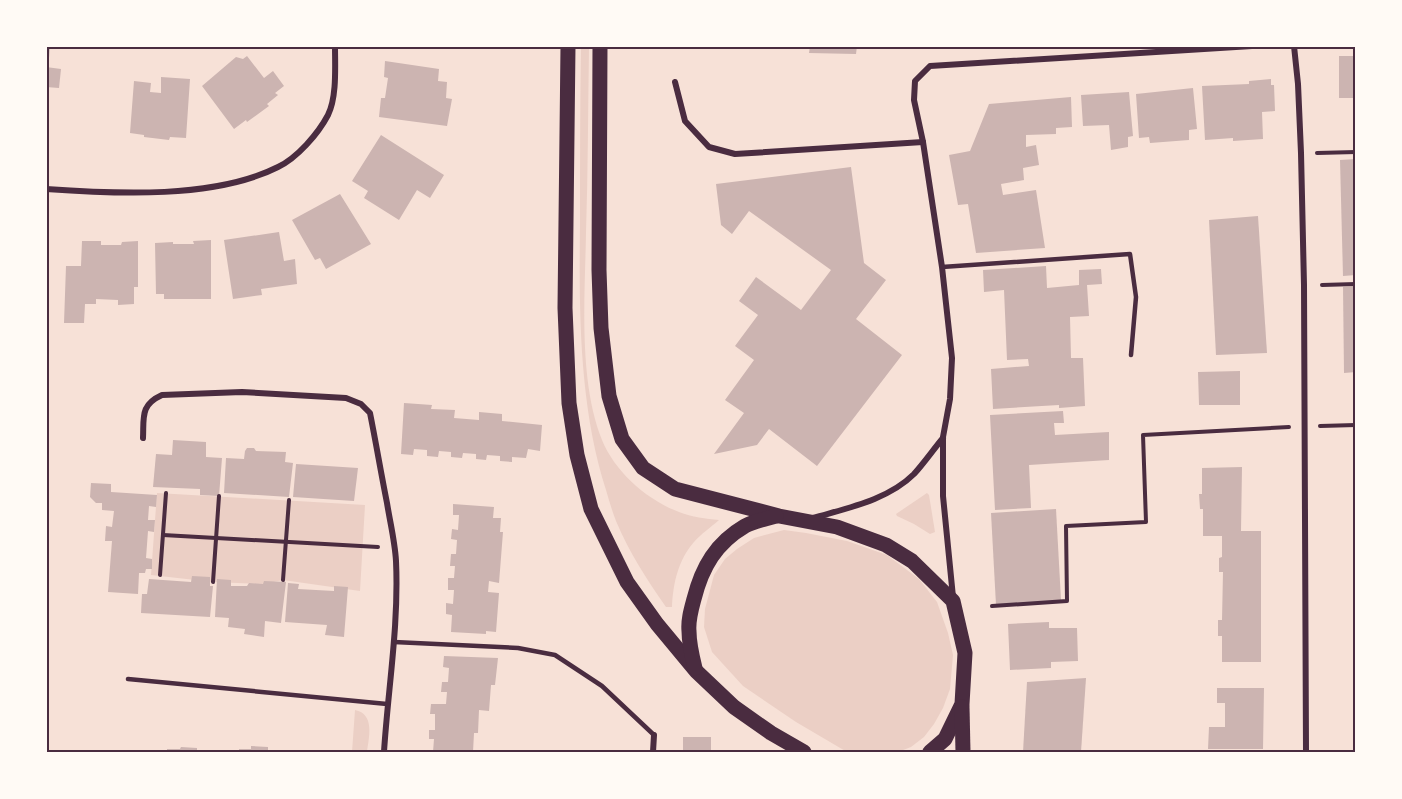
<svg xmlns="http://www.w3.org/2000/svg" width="1402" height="799" viewBox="0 0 1402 799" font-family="Spectral,serif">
  <rect width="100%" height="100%" fill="#f7e1d7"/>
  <g fill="#ebcfc5">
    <path d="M581 47H589C588 109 588 171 586 233 585 296 578 380 602 440 615 472 647 500 679 512 692 517 706 519 719 520 711 527 701 534 694 542 678 560 673 584 672 607H666C647 580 629 552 616 521 612 511 609 500 606 490 579 405 579 313 580 224 580 165 580 106 581 47Z"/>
    <path d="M157 493 365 505 360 591 283 580 263 584 213 582 151 575Z"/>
    <path d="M927 493 929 495 935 532 930 534 914 524 897 516 896 514Z"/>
    <path d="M784 530 806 533 847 541 887 555 919 579 937 602 948 633 953 655 950 689 943 708 934 724 924 737 911 747 898 752H847L796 722 743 686 712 652 704 627 705 609 714 575 725 559 737 549 754 538Z"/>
    <path d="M355 710C375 714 369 737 367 752H352Z"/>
  </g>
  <g fill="#ccb4b1">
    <path d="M46 46H50L49 58H46Z"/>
    <path d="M810 46H857L856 54 809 53Z"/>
    <path d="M247 56 264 78 273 71 284 86 275 93 278 95 267 104 269 106 247 122 246 120 234 129 202 86 236 57 243 59Z"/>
    <path d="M1339 56H1356V87H1354V98H1339Z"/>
    <path d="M385 61 439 69 438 81 447 82 446 98 452 99 447 126 379 117 381 98H385L388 78 384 77Z"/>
    <path d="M46 67 61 69 59 88 46 87Z"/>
    <path d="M161 77 190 79 186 138 170 137 169 140 144 137V135L130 133 134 81 151 83 150 92 161 93Z"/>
    <path d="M1271 79V85H1274L1275 111 1262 112 1263 139 1233 141V138L1205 140 1202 86 1249 84V81Z"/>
    <path d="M1193 88 1197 129 1189 130V140L1150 143 1149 137 1139 138 1136 94Z"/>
    <path d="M1129 92 1133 136 1128 137V147L1111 150 1109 125 1083 126 1081 95Z"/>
    <path d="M1071 97 1072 127 1056 128V134L1026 135V147L1036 145 1039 165 1023 168 1024 180 1001 184 1003 195 1036 190 1045 248 976 253 968 204 958 205 949 155 970 151 989 104Z"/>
    <path d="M381 135 444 175 430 198 417 190 399 220 364 198 368 191 352 181Z"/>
    <path d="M1356 159V275L1343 276 1340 160Z"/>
    <path d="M851 167 864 263 886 280 856 319 902 355 817 466 769 429 757 445 714 454 744 413 725 400 754 360 735 346 758 315 739 301 756 277 801 310 831 270 749 211 732 234 721 225 716 184Z"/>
    <path d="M340 194 371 244 326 269 320 258 315 260 292 220Z"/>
    <path d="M1258 216 1267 353 1216 355 1209 220Z"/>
    <path d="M279 232 284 261 295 259 297 284 261 289 262 295 233 299 224 240Z"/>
    <path d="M211 240V299H164V294H156L155 243 173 242V244H194L193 241Z"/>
    <path d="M82 241H101V245H121L122 242 138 241V287H134V304L118 305V300L96 299V304H85L84 323H64L66 266H81Z"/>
    <path d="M1046 266 1047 288 1079 285V270L1101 269 1102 284 1087 285 1089 316 1070 317 1071 358H1083L1085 406 1059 408V405L993 409 991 369 1029 366 1028 359 1007 360 1004 290 984 292 983 270Z"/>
    <path d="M1356 286V372L1344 373 1343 287Z"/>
    <path d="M1240 371V405H1199L1198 372Z"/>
    <path d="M404 403 432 405 431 409 455 410 454 418 479 420V412L502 414V421L542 425 540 451 528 449 526 458 512 457V462L500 461V456L487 455 486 460 476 459V454L463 453 462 458 451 457V452L439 451 438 457 427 456V450L414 449 413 455 401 454Z"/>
    <path d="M1063 411 1064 423H1054L1055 435 1109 432V460L1029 465 1031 508 995 510 990 415Z"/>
    <path d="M173 440 206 442V457L222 458 219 496 200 495V489L153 487 156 454 172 455Z"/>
    <path d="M247 448H254L256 451 286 452 285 462 293 463 289 497 224 493 226 458 244 459 245 451Z"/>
    <path d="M296 464 358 468 354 501 293 497Z"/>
    <path d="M1242 467 1241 531H1261V662H1222V636H1218V620H1222L1223 572H1219V558L1222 557V536H1203V509H1200L1199 494H1202V468Z"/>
    <path d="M91 483 111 484V492L157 495 156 507 149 506 148 520H155L154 532 148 531 146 558 152 559V569H146L145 573H139L138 594 108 592 112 541H105L106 526 112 527 114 511 102 510V503H96L90 497Z"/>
    <path d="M453 504 494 507 493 518H501L500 532H503L499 583 489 581 488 592 499 593 496 632 486 631V634L451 632 452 615 446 614V603L453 604 454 590H448V578H454L455 566H450L451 554H456L457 540 451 539 452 529 458 530 459 515H453Z"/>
    <path d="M1056 509 1061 600 996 605 991 513Z"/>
    <path d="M192 576 210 577V586H213L210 617 141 613 142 594H147L149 579 191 582Z"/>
    <path d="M217 579 231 580V586H247L249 583 263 584 264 581 286 582 281 623 265 621 264 637 244 634 245 629 228 627 229 618 215 617Z"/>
    <path d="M288 583 299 584 298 589 334 591V586L348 587 344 637 325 635 327 625 285 622Z"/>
    <path d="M1049 622V628H1077L1078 661 1051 662V668L1010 670 1008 624Z"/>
    <path d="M444 656 498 658 495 685H491L489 711 479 710 478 733H474L473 752H433L434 739H429V730H435V714H430L431 704H446L447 692H441L442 682H448L449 668 443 667Z"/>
    <path d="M1086 678 1081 752H1023L1027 682Z"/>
    <path d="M1217 688H1264L1263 749H1208L1209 727H1225V703H1217Z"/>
    <rect x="683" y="737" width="28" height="15"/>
    <path d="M251 746 268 747V752H239V749H251Z"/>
    <path d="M181 747 197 748V752H167V749H180Z"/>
  </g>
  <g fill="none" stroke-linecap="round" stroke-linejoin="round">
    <g stroke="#4a2c40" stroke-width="4">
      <path d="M1317 153 1356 152"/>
      <path d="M1322 285 1356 284"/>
      <path d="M1320 426 1356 425"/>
      <path d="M163 535 378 547"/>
      <path d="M160 575 166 493"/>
      <path d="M283 580 289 500"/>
      <path d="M213 582 219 496"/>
      <path d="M992 606 1067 601 1066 526 1146 522 1143 435 1289 427"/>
    </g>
    <g stroke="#4a2c40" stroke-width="4.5">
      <path d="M942 267 1130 254 1136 297 1131 355"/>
      <path d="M394 642 518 648 555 655 602 686 654 735"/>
      <path d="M128 679 387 704"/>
    </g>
    <g stroke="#4a2c40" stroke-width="6">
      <path d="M1294 46 1298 84 1301 153 1304 285 1306 752"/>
      <path d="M675 82 685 121 709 147 735 154 923 142"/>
      <path d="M46 189C116 194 215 199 278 167 297 158 318 134 328 115 337 97 335 67 335 46"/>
      <path d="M143 438C144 417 140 405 162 395L242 392 346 398 361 404 370 413C376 443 381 473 387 503 390 522 395 542 396 561 399 625 388 689 384 752"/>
      <path d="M813 518C847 508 888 500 914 474 924 463 933 450 943 438"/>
      <path d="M953 597 943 496V437L950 399 952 358 942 267 923 142 914 100 915 81 930 66 1252 46"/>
      <path d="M653 752 654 735"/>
    </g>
    <g stroke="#4a2c40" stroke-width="15">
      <path d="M568 46 565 308 569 403 577 455 591 509 627 582 657 624 696 671 734 707 771 733 804 752"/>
      <path d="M600 46 599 270 601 328 609 396 622 439 643 468 675 489 779 516 837 527 886 545 912 561 953 601 965 653 962 704 945 739 930 752"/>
      <path d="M695 668C692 656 689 643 689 631 688 620 691 610 694 599 702 567 716 543 745 526 754 521 766 519 776 516"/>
      <path d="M962 707 963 752"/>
    </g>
  </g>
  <rect width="1402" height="799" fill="none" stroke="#fffaf5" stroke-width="96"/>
  <rect x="48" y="48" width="1306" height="703" fill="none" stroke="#4a2c40" stroke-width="2"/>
</svg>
